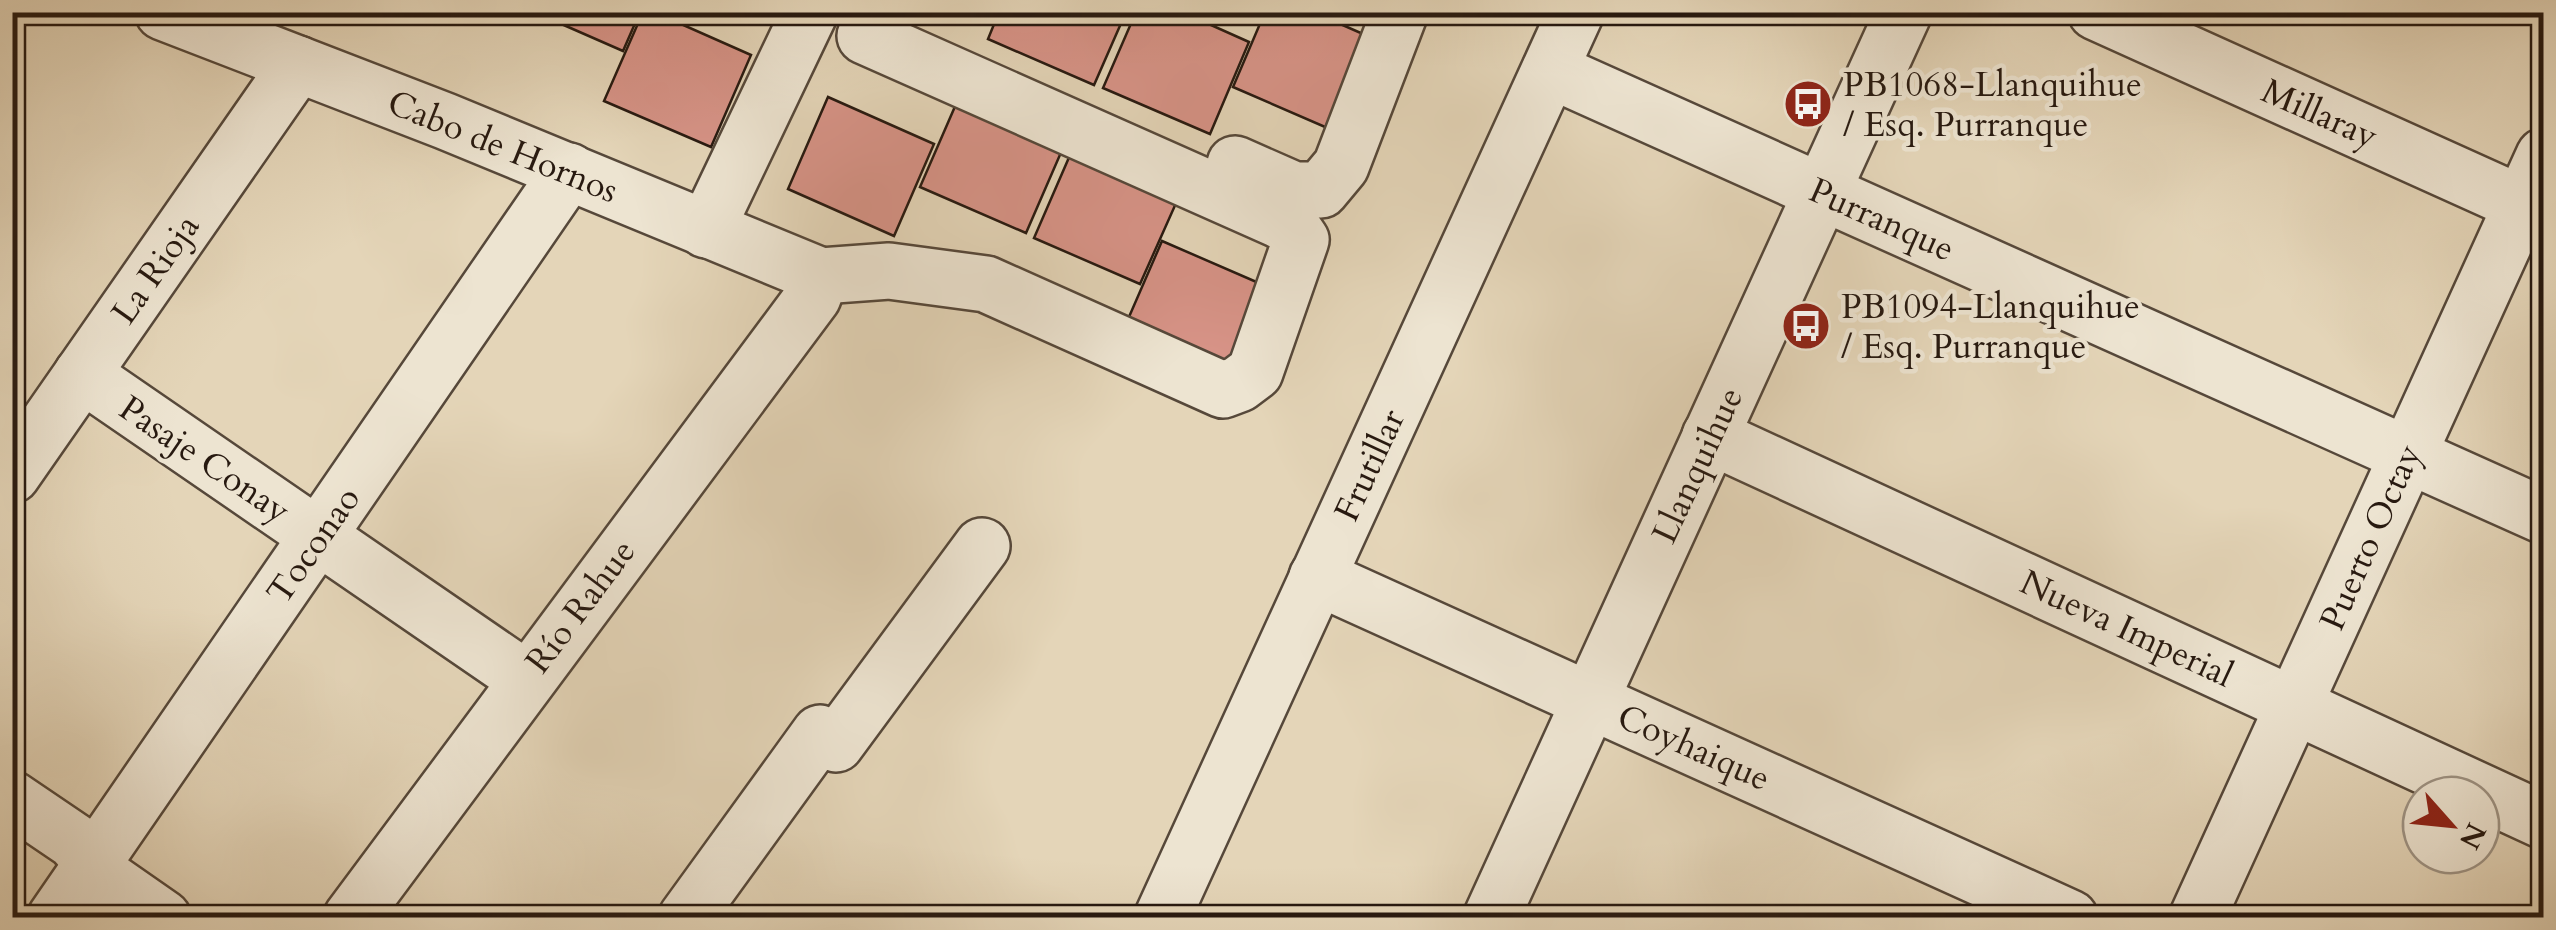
<svg xmlns="http://www.w3.org/2000/svg" width="2556" height="930" viewBox="0 0 2556 930" font-family="Cardo,serif">
  <rect width="100%" height="100%" fill="#e4d5b8"/>
  <filter id="stains"><feTurbulence type="fractalNoise" baseFrequency=".002" numOctaves="4"/><feColorMatrix values="0 0 0 0 .2 0 0 0 0 .09 0 0 0 0 .02 0 0 0 .5 -.17"/></filter>
  <radialGradient id="worn" r=".72"><stop offset=".6" stop-color="#630" stop-opacity="0"/><stop offset="1" stop-color="#630" stop-opacity=".3"/></radialGradient>
  <g fill="#d79387" stroke="#271910" stroke-width="2.5">
    <path d="M534 12H640L623 51Z"/>
    <path d="M643 12H654L751 55 711 147 604 101Z"/>
    <path d="M999 12H1126L1094 85 988 39Z"/>
    <path d="M1136 12H1182L1249 42 1210 134 1103 88Z"/>
    <path d="M1265 12H1313L1379 41 1339 133 1233 87Z"/>
    <path d="M960 95 1066 141 1026 233 920 187Z"/>
    <path d="M828 97 934 144 894 236 788 189Z"/>
    <path d="M1074 146 1181 192 1140 284 1034 238Z"/>
    <path d="M1162 241 1268 287 1228 380 1122 333Z"/>
  </g>
  <g fill="none" stroke-linecap="round" stroke-linejoin="round">
    <g stroke="#56483a" stroke-width="60">
      <g id="minor">
        <path d="M163 12 445 121 821 276 813 297 351 918"/>
        <path d="M2096 12 2544 214"/>
        <path d="M1550 70 2544 516"/>
        <path d="M1235 164 1294 190H1321L1341 166 1400 12"/>
        <path d="M706 230 810 12"/>
        <path d="M821 276 889 271 986 284 1223 390 1239 384 1255 372 1301 240 1292 227 1277 219 865 36"/>
        <path d="M82 374 526 679"/>
        <path d="M1710 436 2544 821"/>
        <path d="M12 475 298 64"/>
        <path d="M1317 577 2070 918"/>
        <path d="M12 799 74 841 107 879 163 918"/>
        <path d="M55 918 569 171"/>
        <path d="M686 918 820 733 836 744 982 546"/>
        <path d="M1162 918 1576 12"/>
        <path d="M1491 918 1904 12"/>
        <path d="M2197 918 2544 156"/>
      </g>
    </g>
    <use href="#minor" stroke="#ede4d1" stroke-width="55"/>
  </g>
  <defs>
    <g id="bus-disc" transform="scale(2.5)"><circle r="9.5" fill="#8f2418" stroke="#ede4d1"/><path d="M-5-6H5V4H4V6H2V4H-2V6H-4V4H-5ZM-3.5-4V0h7V-4ZM-3.5 1.2v1.5H-2V1.2ZM2 1.2v1.5H3.5V1.2Z" fill="#fff"/></g>
  </defs>
  <g fill-rule="evenodd">
    <use href="#bus-disc" x="1808" y="104"/>
    <use href="#bus-disc" x="1806" y="326"/>
  </g>
  <g text-anchor="middle" stroke-width="9" stroke-linejoin="round" paint-order="stroke">
    <g font-size="35" fill="#271910" stroke="#ede4d1" text-anchor="start">
      <text x="1843" y="96">PB1068-Llanquihue<tspan x="1843" dy="40">/ Esq. Purranque</tspan></text>
      <text x="1841" y="318">PB1094-Llanquihue<tspan x="1841" dy="40">/ Esq. Purranque</tspan></text>
    </g>
    <g font-size="35" fill="#271910" stroke="#ede4d1">
      <text transform="translate(2320 113) rotate(24)" y="12">Millaray</text>
      <text transform="translate(503 146) rotate(22)" y="12">Cabo de Hornos</text>
      <text transform="translate(1882 219) rotate(24)" y="12">Purranque</text>
      <text transform="translate(155 269) rotate(-55)" y="12">La Rioja</text>
      <text transform="translate(205 459) rotate(34)" y="12">Pasaje Conay</text>
      <text transform="translate(1369 465) rotate(-65)" y="12">Frutillar</text>
      <text transform="translate(1697 465) rotate(-65)" y="12">Llanquihue</text>
      <text transform="translate(2370 537) rotate(-66)" y="12">Puerto Octay</text>
      <text transform="translate(313 545) rotate(-55)" y="12">Toconao</text>
      <text transform="translate(580 606) rotate(-53)" y="12">Río Rahue</text>
      <text transform="translate(2127 628) rotate(25)" y="12">Nueva Imperial</text>
      <text transform="translate(1694 747) rotate(24)" y="12">Coyhaique</text>
    </g>
  </g>
  <rect width="2556" height="930" fill="none" stroke="#e4d5b8" stroke-width="50"/>
  <rect x="15" y="15" width="2526" height="900" fill="none" stroke="#271910" stroke-width="5"/>
  <rect x="25" y="25" width="2506" height="880" fill="none" stroke="#271910" stroke-width="2.5"/>
  <g transform="translate(2451 825) rotate(117)"><circle r="48" fill="#ede4d1" stroke="#9e9384" stroke-width="2.5"/>
  <path d="M0-8L18 38L0 25L-18 38Z" fill="#8f2418"/>
  <text y="-15" font-size="28" font-weight="bold" text-anchor="middle" fill="#271910">N</text>
  </g>
  <rect width="100%" height="100%" filter="url(#stains)"/>
  <rect width="100%" height="100%" fill="url(#worn)"/>
</svg>
